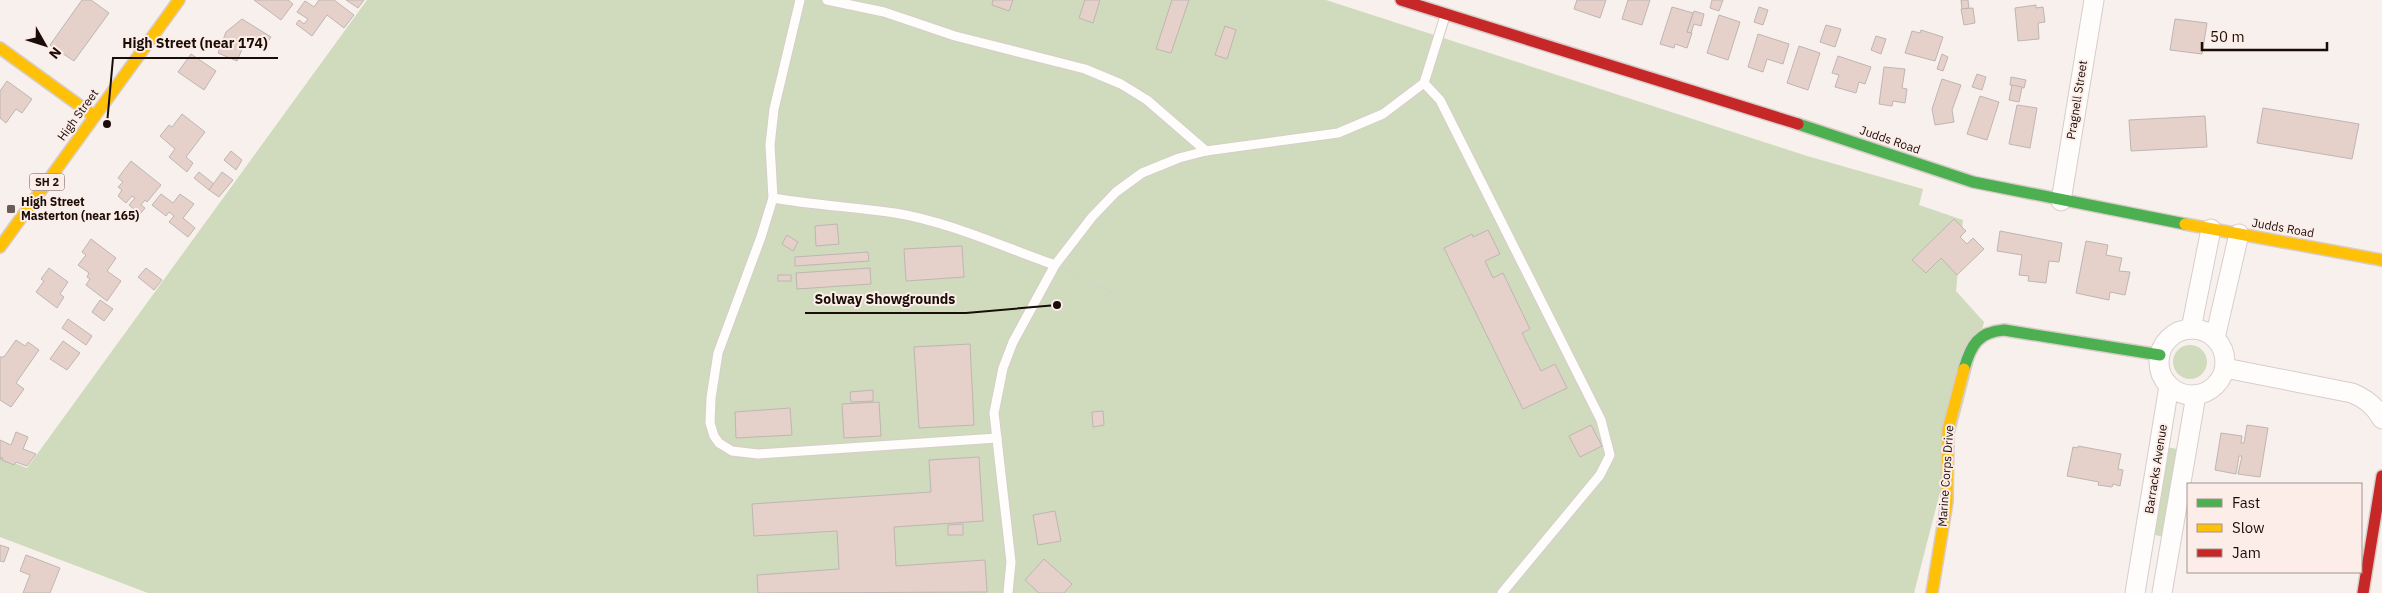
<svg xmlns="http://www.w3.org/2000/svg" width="2382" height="593" viewBox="0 0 2382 593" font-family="'IBM Plex Sans',sans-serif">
  <rect width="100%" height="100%" fill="#f8f0ed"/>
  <g fill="#cfdbbc">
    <path d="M367 0H1326L1807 156 1923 189 1919 205 1963 220 1956 291 1984 322 1914 593H148L0 537V457L27 468Z"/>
    <circle cx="2190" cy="362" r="17"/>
    <path d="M2167 447 2177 449 2163 537 2152 534Z"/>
  </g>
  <g fill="#e5d1ca" stroke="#bfb5b2">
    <path d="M82 0H91L109 13 74 61 50 45Z"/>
    <path d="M254 0H288L293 4 281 20Z"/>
    <path d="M319 0H334L354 15 344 28 327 15 312 36 296 24 299 20 304 24 308 19 297 12 305 1 314 7Z"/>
    <path d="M346 0H364L358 8Z"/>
    <path d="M993 0H1013L1009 11 992 5Z"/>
    <path d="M1085 0H1100L1093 23 1079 18Z"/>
    <path d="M1172 0H1189L1171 53 1156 49Z"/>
    <path d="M1577 0H1606L1600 18 1574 9Z"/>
    <path d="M1628 0H1650L1642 25 1622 19Z"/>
    <path d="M1712 0H1723L1719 11 1710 8Z"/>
    <path d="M1961 0H1968L1969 8 1962 9Z"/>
    <path d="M2036 5V8L2043 7 2045 22 2038 23 2039 39 2018 41 2015 8Z"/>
    <path d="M1672 7 1693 13 1687 32 1692 33 1687 48 1675 44 1674 48 1660 44Z"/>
    <path d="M1759 7 1768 10 1763 25 1754 22Z"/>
    <path d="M1973 8 1975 23 1964 25 1961 9Z"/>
    <path d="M1694 11 1704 14 1701 26 1694 24 1691 33 1687 32Z"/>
    <path d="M1719 15 1740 22 1728 60 1707 53Z"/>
    <path d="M242 19 271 37 263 49 249 40 247 44 245 42 237 61 218 53 226 32Z"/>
    <path d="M2175 19 2207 23 2202 54 2170 50Z"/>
    <path d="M1826 25 1841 29 1835 47 1820 42Z"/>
    <path d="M1225 26 1236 30 1227 59 1215 55Z"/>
    <path d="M1921 30 1943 37 1935 61 1905 53 1912 31 1920 33Z"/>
    <path d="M1758 34 1789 44 1783 64 1767 59 1763 72 1748 67Z"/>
    <path d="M1876 36 1886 39 1881 54 1871 50Z"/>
    <path d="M1799 46 1820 53 1808 90 1787 83Z"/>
    <path d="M191 54 216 71 204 90 178 72Z"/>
    <path d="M1942 54 1948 57 1943 71 1937 69Z"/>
    <path d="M1838 56 1871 67 1865 84 1859 82 1856 93 1835 87 1839 75 1832 73Z"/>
    <path d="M1884 67 1905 69 1902 88 1907 89 1905 103 1893 101 1892 106 1879 104Z"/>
    <path d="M1977 74 1986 77 1982 90 1972 87Z"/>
    <path d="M2011 77 2026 80 2024 88 2010 85Z"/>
    <path d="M1942 79 1961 85 1952 110 1954 122 1935 125 1932 109Z"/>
    <path d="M7 81 32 99 22 113 16 109 6 123 0 118V91Z"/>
    <path d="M2012 85 2022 87 2019 102 2009 100Z"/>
    <path d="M1980 96 1999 102 1987 140 1967 134Z"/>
    <path d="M2017 105 2037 108 2030 148 2009 144Z"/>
    <path d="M2263 108 2359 124 2352 159 2257 143Z"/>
    <path d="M182 114 205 132 186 157 193 163 187 172 169 157 175 149 160 136 169 125 172 127Z"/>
    <path d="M2205 116 2207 147 2131 151 2129 120Z"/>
    <path d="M231 151 242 160 236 170 224 160Z"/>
    <path d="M131 161 161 185 147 202 145 200 141 205 145 208 140 214 129 205 135 198 132 196 126 203 118 196 122 190 118 187 123 182 118 178Z"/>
    <path d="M199 172 214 184 209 190 194 178Z"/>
    <path d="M222 172 233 180 219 197 209 190Z"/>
    <path d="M161 194 173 203 180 194 194 204 183 218 195 228 188 237 169 222 174 216 169 212 166 216 152 205Z"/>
    <path d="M1954 219 1966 231 1960 237 1967 244 1973 238 1984 249 1957 275 1941 258 1926 273 1912 260Z"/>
    <path d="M837 224 839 244 816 246 815 226Z"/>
    <path d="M1488 230 1500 254 1485 261 1493 278 1503 273 1530 329 1522 333 1541 371 1555 364 1567 388 1523 409 1444 248 1472 234 1473 237Z"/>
    <path d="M2000 231 2062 243 2059 262 2049 261 2046 283 2028 281 2029 276 2019 275 2022 255 1997 251Z"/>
    <path d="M787 235 798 242 793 251 782 244Z"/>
    <path d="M91 239 116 258 107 271 121 281 107 301 86 285 90 279 87 277 89 273 78 265 86 255 82 252Z"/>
    <path d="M2086 241 2108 245 2106 255 2122 258 2119 271 2130 272 2125 295 2110 292 2109 300 2076 293Z"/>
    <path d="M962 246 964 277 906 281 904 249Z"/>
    <path d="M868 252 869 261 795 266V257Z"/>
    <path d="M49 268 68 282 60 294 64 297 57 308 36 292 44 281 41 279Z"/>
    <path d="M146 268 162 280 154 290 138 277Z"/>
    <path d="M870 268 871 284 797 289 796 273Z"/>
    <rect x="778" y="275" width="13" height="6"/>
    <path d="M100 300 113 309 104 321 92 312Z"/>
    <path d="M68 319 92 336 86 345 62 328Z"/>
    <path d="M16 340 25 346 28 342 39 350 16 383 24 389 11 407 0 400V357H4Z"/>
    <path d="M63 341 80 353 67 370 50 359Z"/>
    <path d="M970 344 974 425 919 428 914 347Z"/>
    <path d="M873 390V401L851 402 850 392Z"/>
    <path d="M879 402 881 436 844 438 842 404Z"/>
    <path d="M790 408 792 435 736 438 735 412Z"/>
    <path d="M1103 411 1104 425 1093 427 1092 412Z"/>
    <path d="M1591 425 1602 446 1580 457 1569 436Z"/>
    <path d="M2247 425 2268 428 2260 477 2238 474 2242 456H2239L2236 474 2215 470 2221 433 2242 436 2241 443H2244Z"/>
    <path d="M16 432 28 437 23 449 36 454 27 466 16 462 14 465 2 460 3 458 1 457 0 460V440L11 445Z"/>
    <path d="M2078 446 2121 454 2118 469 2123 470 2120 486 2113 484 2112 487 2098 485 2099 482 2067 476 2073 447 2078 448Z"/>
    <path d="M979 457 983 521 894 527 896 566 985 560 987 592 758 593 757 575 839 569 837 531 754 536 752 504 931 492 929 460Z"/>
    <path d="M1055 511 1061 541 1038 545 1033 515Z"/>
    <path d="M963 524V535H948V525Z"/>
    <path d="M0 545 9 548 4 562 0 561Z"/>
    <path d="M26 555 60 568 50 593H23L30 575 20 571Z"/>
    <path d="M1044 559 1072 584 1064 593H1039L1025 580Z"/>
  </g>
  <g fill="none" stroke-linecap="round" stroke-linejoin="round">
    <g stroke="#d8cdca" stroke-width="11">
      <g id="lane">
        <path d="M800 0 774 109 770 145 773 198 761 237 718 353 711 398 710 423 714 436 719 443 732 451 758 454 997 438"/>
        <path d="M827 0 884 12 955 36 1085 69 1121 84 1147 100 1206 151"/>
        <path d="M1424 83 1440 100 1601 420 1610 455 1600 475 1502 593"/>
        <path d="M773 198C813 205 854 207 895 213 950 222 1003 247 1055 265"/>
        <path d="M1008 593 1011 562 994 413 1003 368 1013 342 1055 265 1092 217 1116 192 1142 173 1179 158 1206 151 1338 133 1383 114 1424 83 1445 16"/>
      </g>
    </g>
    <g stroke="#d8cdca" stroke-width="21">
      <g id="street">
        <path d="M2061 201 2094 0"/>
        <path d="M2191 329 2211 229"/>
        <circle cx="2192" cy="362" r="33"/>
        <path d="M2215 338 2239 234"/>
        <path d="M2225 368 2352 393C2366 399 2375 406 2382 419"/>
        <path d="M2135 593 2169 386"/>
        <path d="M2162 593 2196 395"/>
      </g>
    </g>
    <g stroke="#d8cdca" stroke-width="14">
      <g id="fast">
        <path d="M1798 124 1973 182 2185 224"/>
        <path d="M1964 369C1971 345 1978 332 2004 330L2160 355"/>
      </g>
    </g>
    <g stroke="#d8cdca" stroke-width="14">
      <g id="slow">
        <path d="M0 48 94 116"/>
        <path d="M2185 224 2382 260"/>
        <path d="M0 247 179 0"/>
        <path d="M1932 593 1947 502 1948 430 1964 369"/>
      </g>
    </g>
    <g stroke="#d8cdca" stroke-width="14">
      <g id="jam">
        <path d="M1401 0 1798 124"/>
        <path d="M2363 593 2382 476"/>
      </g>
    </g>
    <path stroke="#d2cfce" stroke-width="3" stroke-dasharray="1 4" stroke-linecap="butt" d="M1065 270 1119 296"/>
    <use href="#lane" stroke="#fefdfc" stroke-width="9"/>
    <use href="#street" stroke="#fefdfc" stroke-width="19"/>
    <use href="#fast" stroke="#4caf50" stroke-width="11"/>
    <use href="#slow" stroke="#ffc107" stroke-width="11"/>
    <use href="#jam" stroke="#c62828" stroke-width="11"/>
  </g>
  <rect fill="#685c58" stroke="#fdede8" stroke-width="2" x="6" y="204" width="10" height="10" rx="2.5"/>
  <g text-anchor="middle" stroke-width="4" stroke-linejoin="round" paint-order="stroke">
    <rect fill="#fdede8" stroke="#5e504b" stroke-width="1" x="29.5" y="173.5" width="35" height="17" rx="4"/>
    <g font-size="11" font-weight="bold" fill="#1a0d08">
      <text x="47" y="186">SH 2</text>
    </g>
    <g font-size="12" fill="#1a0d08" stroke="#fdede8">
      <text transform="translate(2077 100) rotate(-81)" y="4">Pragnell Street</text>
      <text transform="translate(78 115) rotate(-54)" y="4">High Street</text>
      <text transform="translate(1890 140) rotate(19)" y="4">Judds Road</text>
      <text transform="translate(2283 228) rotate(10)" y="4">Judds Road</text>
      <text transform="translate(2156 469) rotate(-81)" y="4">Barracks Avenue</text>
      <text transform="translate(1946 476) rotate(-86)" y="4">Marine Corps Drive</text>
    </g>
    <g font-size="12" font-weight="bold" fill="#1a0d08" stroke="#fdede8" text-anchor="start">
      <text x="21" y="206">High Street<tspan x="21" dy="14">Masterton (near 165)</tspan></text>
    </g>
  </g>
  <path fill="none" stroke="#1a0d08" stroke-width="2" d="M107 124L113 58H278M1057 305L966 313H805"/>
  <g fill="#1a0d08" stroke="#fdede8" stroke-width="2">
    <circle cx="107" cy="124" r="5"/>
    <circle cx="1057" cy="305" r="5"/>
  </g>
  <g font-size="14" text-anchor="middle" font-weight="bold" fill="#1a0d08" stroke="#fdede8" stroke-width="4" stroke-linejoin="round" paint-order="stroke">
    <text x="195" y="48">High Street (near 174)</text>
    <text x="885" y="304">Solway Showgrounds</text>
  </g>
  <rect x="2187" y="483" width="175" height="90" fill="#fdede8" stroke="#a2938e"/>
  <rect x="2197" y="499" width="25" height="8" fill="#4caf50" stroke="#a2938e"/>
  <text x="2232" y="508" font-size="15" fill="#1a0d08">Fast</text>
  <rect x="2197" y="524" width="25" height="8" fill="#ffc107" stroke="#a2938e"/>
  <text x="2232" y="533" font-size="15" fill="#1a0d08">Slow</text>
  <rect x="2197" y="549" width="25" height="8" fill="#c62828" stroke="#a2938e"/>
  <text x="2232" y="558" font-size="15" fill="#1a0d08">Jam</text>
  <g transform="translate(45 45) rotate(129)" stroke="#fdede8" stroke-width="4" paint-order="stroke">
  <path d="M0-4L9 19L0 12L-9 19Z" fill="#1a0d08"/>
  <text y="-8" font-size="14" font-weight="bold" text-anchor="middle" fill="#1a0d08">N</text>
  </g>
  <path d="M2202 42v8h125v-8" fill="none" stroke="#1a0d08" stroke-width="2.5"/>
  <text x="2210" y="42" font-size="15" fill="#1a0d08" stroke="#fdede8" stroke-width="4" paint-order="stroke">50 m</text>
</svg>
